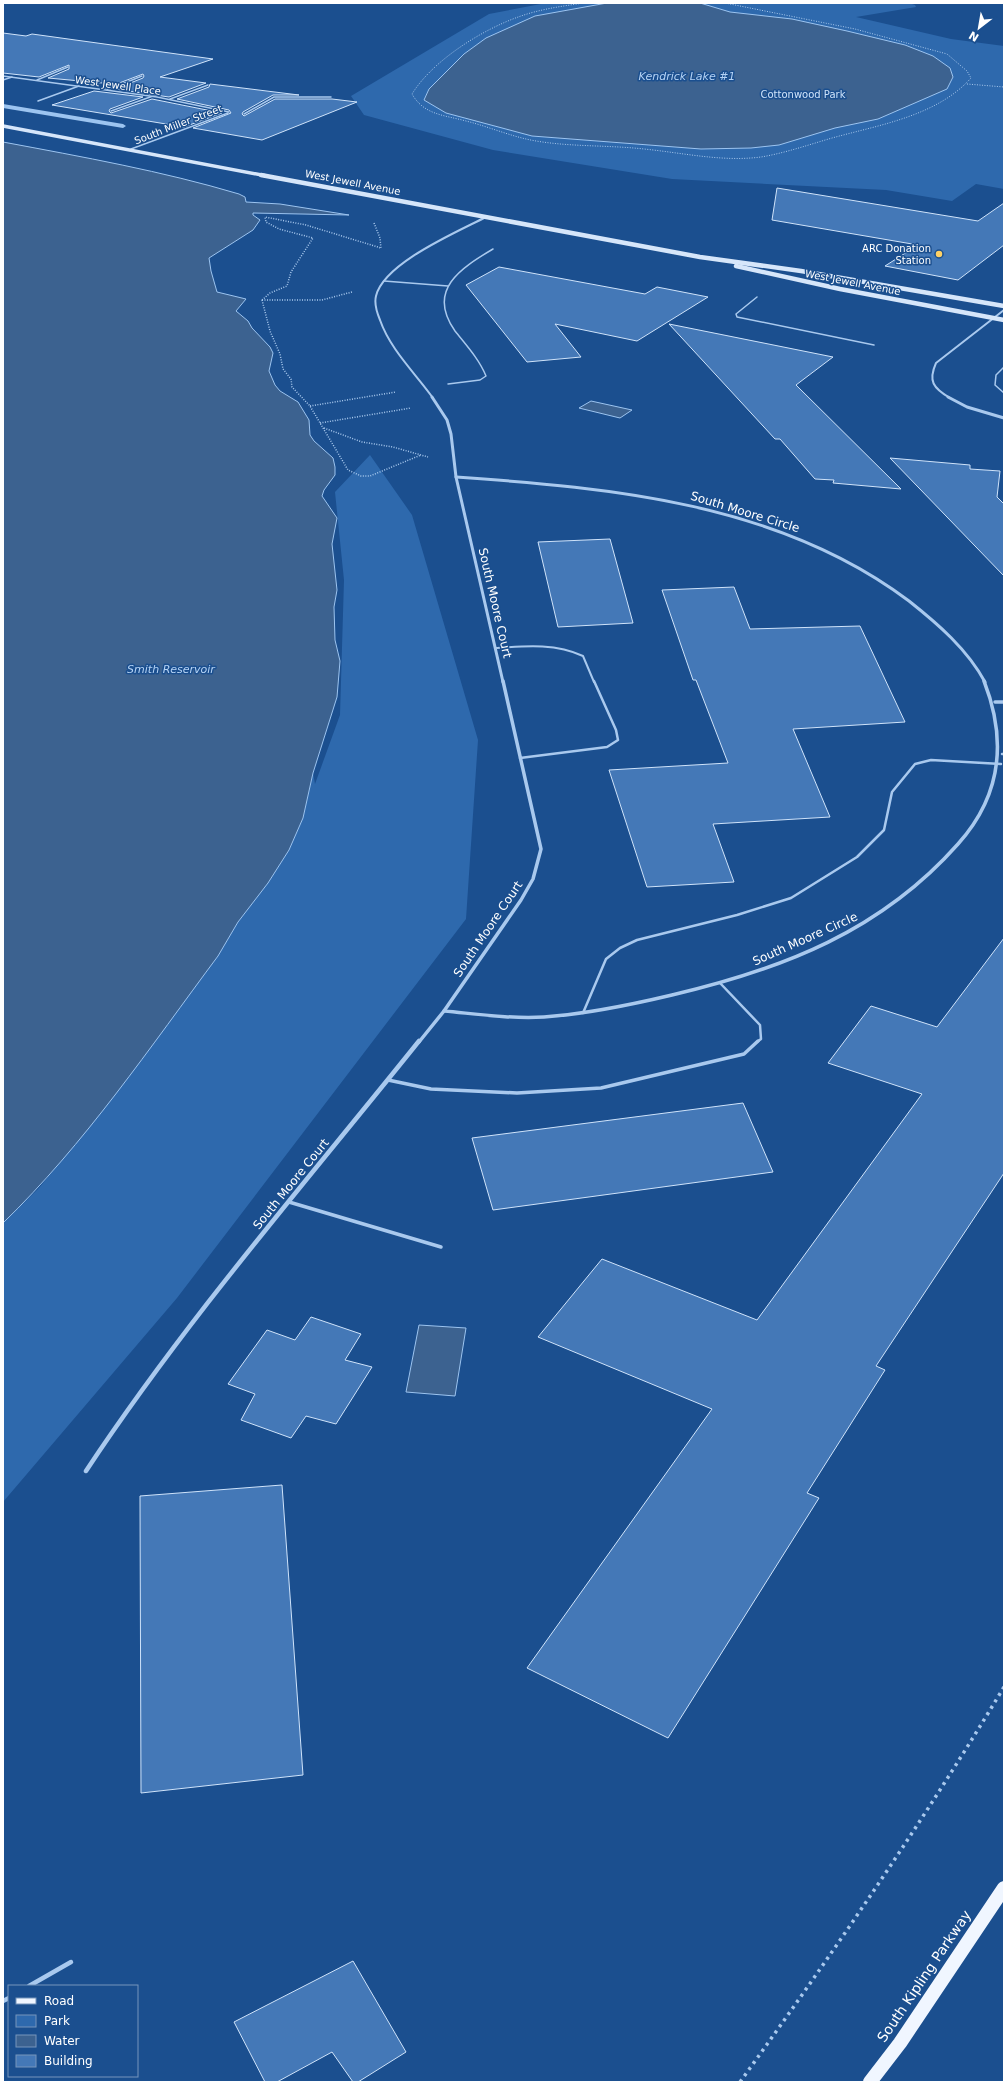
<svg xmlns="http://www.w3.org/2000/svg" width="1007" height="2085" viewBox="0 0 1007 2085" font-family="'DejaVu Sans',sans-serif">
  <rect width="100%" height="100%" fill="#1b4f8f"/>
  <g fill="#2e69ad">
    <path d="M546 3H909L915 5 916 7 856 17 951 39 1004 46V189L976 184 952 201 886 190 672 179 493 150 364 115 351 96 489 14Z"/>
    <path d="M370 455 412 515 478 740 466 919 177 1298 3 1502V1223L38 1189 76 1143 218 956 238 922 268 883 289 850 303 818 313 773 315 784 340 715 344 580 335 492Z"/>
  </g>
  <g fill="#3c6290" stroke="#9cc4f0">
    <path d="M607 3H700L730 12 792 19 847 31 905 45 933 56 950 68 953 77 947 89 878 119 835 128 779 145 751 148 701 149 532 136 446 113 424 100 429 89 464 54 486 38 535 16Z"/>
    <path d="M3 142C83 157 162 171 239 194L245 197 246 202 280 204 349 215 253 213V215L260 220 253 230 209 258 211 271 217 292 246 299 236 311 248 321 252 328 270 347 273 353 269 371 275 385 280 391 298 402 309 420 310 435 314 441 333 458 335 467V475L324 490 322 496 337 518 332 544 337 590 334 607 335 640 340 661 337 697 313 773 303 818 289 850 268 883 238 922 218 956C151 1046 84 1145 3 1223Z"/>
    <path d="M591 401 632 410 620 418 579 408Z"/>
    <path d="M419 1325 466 1328 455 1396 406 1392Z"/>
  </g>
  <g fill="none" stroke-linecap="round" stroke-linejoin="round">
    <path fill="#9cc4f0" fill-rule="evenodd" d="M3 104 123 124 126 126 123 128 3 108Z"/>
  </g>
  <g fill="#4478b7" stroke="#cfe3fa">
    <path d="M3 33 26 36 32 34 213 59 160 77 206 83 169 97 115 89 143 78 144 76 143 74 106 88 103 87 113 84 48 78 69 69V65L39 77 3 73Z"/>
    <path d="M210 84 299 95H273L243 112 242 114 244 116 275 99H332L357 102 262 140 193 128 231 113 229 110 177 99 209 87Z"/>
    <path d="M94 91 143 97 110 109 109 111 111 113 152 99 222 113 184 127 52 105Z"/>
    <path d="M777 188 978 221 1004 203V245L958 280 885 266 918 245 772 220Z"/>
    <path d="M499 267 645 294 657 287 708 297 637 341 555 324 581 357 527 362 466 285Z"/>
    <path d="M669 324 833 357 796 385 901 489 833 483 834 480 815 479 780 439H775Z"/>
    <path d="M890 458 970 465V469L1000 471 997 497 1004 504V576Z"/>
    <path d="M610 539 633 623 558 627 538 542Z"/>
    <path d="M734 587 750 629 860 626 905 722 793 729 830 817 713 824 734 882 647 887 609 770 728 763 696 680H693L662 590Z"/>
    <path d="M1004 938V1173L876 1366 885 1370 807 1493 819 1498 668 1738 527 1668 712 1409 538 1337 602 1259 757 1320 922 1094 828 1063 871 1006 937 1027Z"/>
    <path d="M743 1103 773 1172 493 1210 472 1138Z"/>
    <path d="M311 1317 361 1334 345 1360 372 1367 336 1424 306 1416 291 1438 241 1420 255 1394 228 1384 267 1330 295 1340Z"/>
    <path d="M282 1485 303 1775 141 1793 140 1496Z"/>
    <path d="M353 1961 406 2052 358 2082H353L332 2052 277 2082H265L234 2022Z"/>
  </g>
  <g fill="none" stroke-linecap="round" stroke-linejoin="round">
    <g stroke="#a9c9ee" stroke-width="1" stroke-dasharray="1 1.5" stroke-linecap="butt">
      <path d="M584 3C563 6 541 9 521 16 483 29 433 60 412 94 424 115 444 115 466 121 490 127 512 137 536 141 572 147 608 145 644 149 684 153 722 162 761 157 785 153 808 145 832 138 879 125 937 116 971 78L967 71 947 54 855 29 725 3"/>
      <path d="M967 84 1004 87"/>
    </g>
    <g stroke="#a9c9ee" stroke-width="1.5" stroke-dasharray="1 1.5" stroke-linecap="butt">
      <path d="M374 223 380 238 381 249"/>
      <path d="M262 300 270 331 280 354 283 369 291 379 292 387 310 406 348 470 361 476H370L421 455"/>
      <path d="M262 300 270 293 287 286 291 272 313 238 279 229 266 222 265 217 306 225 381 248"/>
      <path d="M262 300H322L352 292"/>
      <path d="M310 406 396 392"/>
      <path d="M320 423 411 408"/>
      <path d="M324 428 362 442 393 447 428 457"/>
    </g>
    <path stroke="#a9c9ee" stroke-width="3.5" stroke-dasharray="3 4.5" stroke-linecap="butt" d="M740 2082C833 1953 922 1823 1004 1687"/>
    <g stroke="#a9c9ee" stroke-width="1.5">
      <path d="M3 80 12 77"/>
      <path d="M37 80 68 67"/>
      <path d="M107 90 142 76"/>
      <path d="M170 99 208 85"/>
      <path d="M38 101 79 86"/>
      <path d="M111 111 153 96"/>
      <path d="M244 114 274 97H331"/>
      <path d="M384 281 448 286"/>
      <path d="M757 297 736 314 737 317 874 345"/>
      <path d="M1004 367 996 375 995 385 1004 393"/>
      <path d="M448 384 480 380 486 376C479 359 466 345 455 331 426 290 461 268 493 249"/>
    </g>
    <path stroke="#a9c9ee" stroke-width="2" d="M495 648C525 646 555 643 583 656L594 682"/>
    <g stroke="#a9c9ee" stroke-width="2.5">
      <path d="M1002 754H1004"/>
      <path d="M520 758 607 747 618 740 616 730 594 681"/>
      <path d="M720 983 760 1025 761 1039 757 1042"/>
      <path d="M583 1013 606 959 620 948 637 940 737 915 791 898 857 857 884 830 892 792 915 764 931 760 1001 764"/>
    </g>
    <g stroke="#a9c9ee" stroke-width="3.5">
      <path d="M388 1080 431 1089 517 1093 601 1088 744 1054 758 1041"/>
      <path d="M289 1202 441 1247"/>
    </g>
    <g stroke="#a9c9ee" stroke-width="4.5">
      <path d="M29 1986 71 1962"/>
      <path d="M3 2001 9 1998"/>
    </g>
    <g stroke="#a9c9ee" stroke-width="1.5">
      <path d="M3 76 157 97 229 112"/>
      <path d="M131 149 228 113"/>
    </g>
    <g stroke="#a9c9ee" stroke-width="2">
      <path d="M433 398C415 373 390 349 380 320 377 313 374 304 376 296 384 263 457 232 486 217"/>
      <path d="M950 398C933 388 928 381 936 363L1004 310"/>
    </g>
    <g stroke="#a9c9ee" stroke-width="3">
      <path d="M432 397 447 420 451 434 456 477 503 682"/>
      <path d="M948 397 967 407 1004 418"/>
      <path d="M456 477C613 488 779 503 909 601 938 624 967 649 985 682"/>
    </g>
    <g stroke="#a9c9ee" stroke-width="3.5">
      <path d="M995 702H1004"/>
      <path d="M444 1011C477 1014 511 1019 544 1017 587 1014 630 1005 672 995 783 969 881 931 958 844 1002 795 1007 740 984 681"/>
      <path d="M419 1042 444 1011 521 900 533 879 541 849 503 681"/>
    </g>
    <path stroke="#a9c9ee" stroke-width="4.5" d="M86 1471C186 1320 306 1182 419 1041"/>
    <path stroke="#d6e6fa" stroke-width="3.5" d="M3 126 267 176"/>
    <g stroke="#d6e6fa" stroke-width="4.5">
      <path d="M261 175 700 257 801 271 1004 306"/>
      <path d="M736 266 840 289 1004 320"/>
    </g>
    <path stroke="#f0f6ff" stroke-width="14" d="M870 2082 900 2043 1004 1888"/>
  </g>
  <circle fill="#ffd166" stroke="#1b4f8f" stroke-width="1.5" cx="939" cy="254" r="4"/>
  <g text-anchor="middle" stroke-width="3" stroke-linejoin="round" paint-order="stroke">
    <g font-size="10" fill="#fff" stroke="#1b4f8f">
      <text transform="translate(118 85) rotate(8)" y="4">West Jewell Place</text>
      <text transform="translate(178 124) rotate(-21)" y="4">South Miller Street</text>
      <text transform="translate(353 182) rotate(11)" y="4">West Jewell Avenue</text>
      <text transform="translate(853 282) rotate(11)" y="4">West Jewell Avenue</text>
    </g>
    <g font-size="10" fill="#cfe3fa" stroke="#1b4f8f">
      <text x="803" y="98">Cottonwood Park</text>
    </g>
    <g font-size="10" fill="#fff" stroke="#1b4f8f" text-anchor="end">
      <text x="931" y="252">ARC Donation<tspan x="931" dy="12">Station</tspan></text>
    </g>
    <g font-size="11" font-style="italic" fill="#b5d3f5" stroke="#1b4f8f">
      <text x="687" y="80">Kendrick Lake #1</text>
      <text x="171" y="673">Smith Reservoir</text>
    </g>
    <g font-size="12" fill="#fff" stroke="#1b4f8f">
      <text transform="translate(745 512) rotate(17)" y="4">South Moore Circle</text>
      <text transform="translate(495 603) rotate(77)" y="4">South Moore Court</text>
      <text transform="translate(488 929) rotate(-56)" y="4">South Moore Court</text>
      <text transform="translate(805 939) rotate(-24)" y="4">South Moore Circle</text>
      <text transform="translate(291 1184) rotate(-51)" y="4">South Moore Court</text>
    </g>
    <g font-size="14" fill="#fff" stroke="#1b4f8f">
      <text transform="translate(924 1976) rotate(-56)" y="5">South Kipling Parkway</text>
    </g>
  </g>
  <rect width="1007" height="2085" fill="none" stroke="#ffffff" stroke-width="8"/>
  <rect x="8" y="1985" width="130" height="92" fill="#1b4f8f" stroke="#7695bc"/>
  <rect x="16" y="1998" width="20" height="6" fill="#f0f6ff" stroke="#7695bc"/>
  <text x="44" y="2005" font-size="12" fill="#ffffff">Road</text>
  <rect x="16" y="2015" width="20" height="12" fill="#2e69ad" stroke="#7695bc"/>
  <text x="44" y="2025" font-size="12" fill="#ffffff">Park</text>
  <rect x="16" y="2035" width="20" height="12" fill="#3c6290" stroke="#7695bc"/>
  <text x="44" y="2045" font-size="12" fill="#ffffff">Water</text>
  <rect x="16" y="2055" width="20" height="12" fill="#4478b7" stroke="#7695bc"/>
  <text x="44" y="2065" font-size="12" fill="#ffffff">Building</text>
  <g transform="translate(979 28) rotate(211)" stroke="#1b4f8f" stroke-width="3" paint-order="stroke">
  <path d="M0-3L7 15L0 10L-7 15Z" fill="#ffffff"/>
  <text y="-6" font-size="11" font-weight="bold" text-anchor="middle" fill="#ffffff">N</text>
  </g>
</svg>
